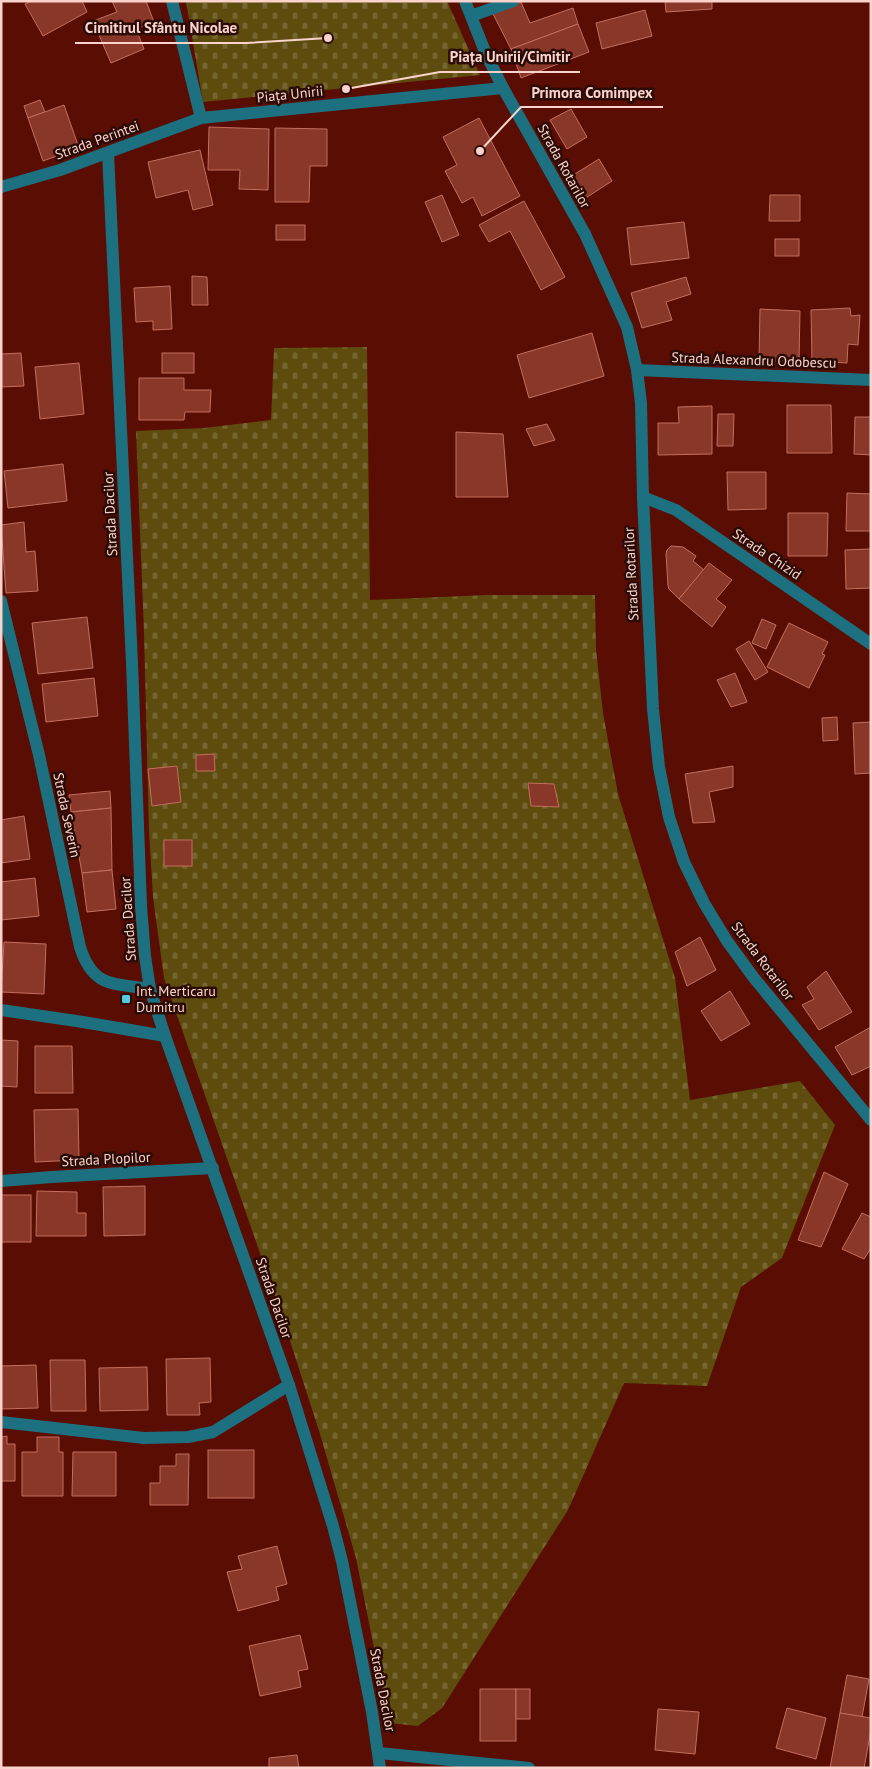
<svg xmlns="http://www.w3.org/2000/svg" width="872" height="1769" viewBox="0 0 872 1769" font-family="'PT Sans',sans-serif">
  <defs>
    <pattern id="cemetery-stones" width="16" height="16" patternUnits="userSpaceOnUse" patternTransform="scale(1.25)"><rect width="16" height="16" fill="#5d4c0e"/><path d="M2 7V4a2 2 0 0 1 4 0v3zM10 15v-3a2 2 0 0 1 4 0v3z" fill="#756530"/></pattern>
  </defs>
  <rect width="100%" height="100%" fill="#590d03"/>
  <g fill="url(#cemetery-stones)">
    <path d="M186 1H447L480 75 203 102Z"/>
    <path d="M367 347 370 600 487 595H595L596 649 603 713 618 794 675 978 690 1100 800 1081 835 1125 782 1258 741 1287 707 1386 624 1383 568 1510 442 1708 418 1726 389 1723 356 1558 320 1434 281 1313 164 978 153 897 149 831 144 632 136 431 204 428 271 420 274 348Z"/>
  </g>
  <g fill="#883729" stroke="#c36f5f">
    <path d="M31 1H82L87 12 43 36 25 4Z"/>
    <path d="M112 1H146L154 22 136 29 144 49 111 63 93 21 117 12Z"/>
    <path d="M665 1H712V9L666 12Z"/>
    <path d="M521 2 530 23 573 8 578 24 511 49 492 12Z"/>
    <path d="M645 10 652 36 602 49 596 23Z"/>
    <path d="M578 24 589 52 521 78 511 49Z"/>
    <path d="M40 100 45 112 28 118 24 106Z"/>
    <path d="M64 105 79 148 43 161 28 118Z"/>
    <path d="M571 109 587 137 567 149 550 120Z"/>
    <path d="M479 118 520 196 482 216 473 197 462 203 445 171 457 165 443 137Z"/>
    <path d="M209 127 269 129 268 190 239 189 240 170H208Z"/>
    <path d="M275 128 327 129V166H310L309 202H275Z"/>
    <path d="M200 150 213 205 193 210 188 190 156 198 148 162Z"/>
    <path d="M599 159 612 181 584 199 570 177Z"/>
    <path d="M442 195 459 235 442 242 425 202Z"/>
    <path d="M770 195H800V221H769Z"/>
    <path d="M524 201 565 277 541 290 510 231 489 242 479 225Z"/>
    <path d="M684 222 689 258 631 265 627 228Z"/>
    <rect x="276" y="225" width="29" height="15"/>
    <rect x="775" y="239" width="24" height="17"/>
    <path d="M192 276 207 277 208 305H192Z"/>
    <path d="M686 277 691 294 666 302 672 320 642 328 631 293Z"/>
    <path d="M170 286 172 329 153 330V321L136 322 134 288Z"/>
    <path d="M850 308 851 316 860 315 858 345 848 344 847 363 812 361 811 310Z"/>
    <path d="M760 309 800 311 799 361H759Z"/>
    <path d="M592 333 604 376 529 398 517 355Z"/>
    <path d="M21 353 24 386 1 387V354Z"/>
    <rect x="162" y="353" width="32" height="20"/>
    <path d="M79 363 84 414 40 419 35 367Z"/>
    <path d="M139 378H184V390H211L210 412H185L184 420H139Z"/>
    <path d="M787 405H831L832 453H787Z"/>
    <path d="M712 406V454L658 455V423H679L678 407Z"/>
    <path d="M718 414H734L733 446H717Z"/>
    <path d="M855 417H871V455L854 454Z"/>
    <path d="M547 424 555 440 534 446 526 429Z"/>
    <path d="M456 432 503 434 508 497H456Z"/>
    <path d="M63 464 67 501 8 508 4 471Z"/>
    <path d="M727 472H766V509L728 510Z"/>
    <path d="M847 493 871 494V531H846Z"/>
    <path d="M788 513H828L827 556H788Z"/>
    <path d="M24 522 26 552 35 551 38 591 6 593 1 525Z"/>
    <path d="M671 546 683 547 696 556 693 561 704 570 679 599 669 589 668 586 666 554 667 550Z"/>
    <path d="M871 549V588L846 589 845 550Z"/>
    <path d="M709 563 732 580 716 599 726 607 712 627 679 599Z"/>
    <path d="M87 617 93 668 38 674 32 623Z"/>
    <path d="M762 619 776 625 766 649 752 643Z"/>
    <path d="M789 623 828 642 822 654 825 655 809 688 767 667Z"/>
    <path d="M749 641 768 672 755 680 736 649Z"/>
    <path d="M735 673 747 702 731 707 717 680Z"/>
    <path d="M94 678 98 716 46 722 42 684Z"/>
    <path d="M837 717 838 740 823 741 822 718Z"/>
    <path d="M871 722V773L855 774 853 723Z"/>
    <path d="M214 754 215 771H196V755Z"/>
    <path d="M177 766 181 802 152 806 148 769Z"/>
    <path d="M733 766V787L709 792 715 822 693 823 685 774Z"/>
    <path d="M528 783 554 784 559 807 531 806Z"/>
    <path d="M110 791 111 808 71 812 69 795Z"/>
    <path d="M111 808 112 870 82 873 71 812Z"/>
    <path d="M24 816 30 859 1 863V820Z"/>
    <rect x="164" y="840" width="28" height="26"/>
    <path d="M112 870 116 909 87 912 82 873Z"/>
    <path d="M35 878 39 916 1 920V882Z"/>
    <path d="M700 937 716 970 687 986 675 952Z"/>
    <path d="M4 942 46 944 44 994 1 992Z"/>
    <path d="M826 971 852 1012 819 1030 802 1005 814 999 807 987Z"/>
    <path d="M730 991 750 1024 721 1041 701 1011Z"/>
    <path d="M871 1027V1066L852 1075 835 1047Z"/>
    <path d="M1 1040 18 1041 17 1087 1 1086Z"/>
    <path d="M35 1046H72L73 1093H35Z"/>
    <path d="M78 1109 79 1160 35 1162 34 1110Z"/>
    <path d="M824 1172 848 1184 821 1247 798 1240Z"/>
    <path d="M145 1186V1235L104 1236 103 1187Z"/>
    <path d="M37 1191 77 1192V1213H86V1236H36Z"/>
    <rect x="1" y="1195" width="30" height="47"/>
    <path d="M862 1213 871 1217V1248L864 1259 842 1249Z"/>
    <path d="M210 1358 211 1402 199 1403 200 1415H167L166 1359Z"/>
    <path d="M50 1360H85L86 1411H51Z"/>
    <path d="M36 1365 38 1408 1 1409V1366Z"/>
    <path d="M147 1367 148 1410 100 1411 99 1368Z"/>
    <path d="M7 1436V1444H15V1481H1V1437Z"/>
    <path d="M37 1437H59V1452H63V1496H22V1452H37Z"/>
    <rect x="208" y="1450" width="46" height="48"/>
    <path d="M73 1452H116V1496H72Z"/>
    <path d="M176 1454H189L188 1505H150V1483H160V1466H176Z"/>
    <path d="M277 1546 287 1584 276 1587 279 1600 238 1611 227 1572 242 1569 238 1556Z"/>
    <path d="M300 1635 308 1669 298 1671 301 1687 260 1696 249 1646Z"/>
    <path d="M847 1675 869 1679 862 1717 840 1713Z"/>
    <rect x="480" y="1689" width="36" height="52"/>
    <rect x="516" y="1689" width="14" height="30"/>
    <path d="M787 1708 826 1718 816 1759 776 1748Z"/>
    <path d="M658 1709 699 1712 695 1754 655 1750Z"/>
    <path d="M840 1713 871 1718V1730L864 1768H830Z"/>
    <path d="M297 1755 299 1768H269V1758Z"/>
  </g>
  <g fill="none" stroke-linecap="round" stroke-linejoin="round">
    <g stroke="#1d707f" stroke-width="12">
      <path d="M172 1 201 118"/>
      <path d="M465 1 486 54 503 88 585 234 627 327 637 370 641 403 643 497 653 709 659 767 669 817 684 862 704 903 727 941 754 978 871 1120"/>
      <path d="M471 16 513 1"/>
      <path d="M108 153 132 663 141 906 145 956 150 989 165 1036 289 1385 333 1526 342 1561 372 1712 380 1768"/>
      <path d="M1 187 60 170 201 118 503 88"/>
      <path d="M637 370 871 380"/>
      <path d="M643 497 676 510 871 644"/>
      <path d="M1 601 39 755 80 947C93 988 113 983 150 989"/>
      <path d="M1 1010 83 1022 165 1036"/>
      <path d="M1 1181 52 1177 213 1168"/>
      <path d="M1 1422 144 1438 188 1437 213 1432 289 1385"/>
      <path d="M379 1753 529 1768"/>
    </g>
  </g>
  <rect fill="#55cadf" stroke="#2b0b06" stroke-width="2" x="121" y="994" width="10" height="10" rx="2.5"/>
  <g text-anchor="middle" stroke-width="5" stroke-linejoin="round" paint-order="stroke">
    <g font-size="14" fill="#fad4cc" stroke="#2b0b06">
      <text transform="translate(290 94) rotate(-6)" y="5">Piața Unirii</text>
      <text transform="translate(97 140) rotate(-20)" y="5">Strada Perintei</text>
      <text transform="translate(564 166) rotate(61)" y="5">Strada Rotarilor</text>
      <text transform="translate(754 360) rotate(2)" y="5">Strada Alexandru Odobescu</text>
      <text transform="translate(110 514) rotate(-93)" y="5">Strada Dacilor</text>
      <text transform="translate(767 554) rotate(34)" y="5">Strada Chizid</text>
      <text transform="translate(631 574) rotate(-93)" y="5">Strada Rotarilor</text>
      <text transform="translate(67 815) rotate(78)" y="5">Strada Severin</text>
      <text transform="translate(128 919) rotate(-94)" y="5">Strada Dacilor</text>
      <text transform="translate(763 961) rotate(53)" y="5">Strada Rotarilor</text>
      <text transform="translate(106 1159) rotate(-3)" y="5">Strada Plopilor</text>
      <text transform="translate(274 1298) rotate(71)" y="5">Strada Dacilor</text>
      <text transform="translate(383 1690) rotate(79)" y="5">Strada Dacilor</text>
    </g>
    <g font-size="14" fill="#fad4cc" stroke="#2b0b06" text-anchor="start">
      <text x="136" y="996">Int. Merticaru<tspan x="136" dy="16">Dumitru</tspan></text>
    </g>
  </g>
  <path fill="none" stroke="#fad4cc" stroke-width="2" d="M328 38L247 43H75M346 89L440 72H580M480 151L521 107H663"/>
  <g fill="#fad4cc" stroke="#2b0b06" stroke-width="2">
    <circle cx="328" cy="38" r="5"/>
    <circle cx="346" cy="89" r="5"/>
    <circle cx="480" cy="151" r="5"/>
  </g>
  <g font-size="15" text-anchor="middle" font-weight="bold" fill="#fad4cc" stroke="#2b0b06" stroke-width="5" stroke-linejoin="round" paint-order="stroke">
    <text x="161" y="33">Cimitirul Sfântu Nicolae</text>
    <text x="510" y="62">Piața Unirii/Cimitir</text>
    <text x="592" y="98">Primora Comimpex</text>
  </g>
  <rect width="872" height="1769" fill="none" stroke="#fad4cc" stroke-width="5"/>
</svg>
